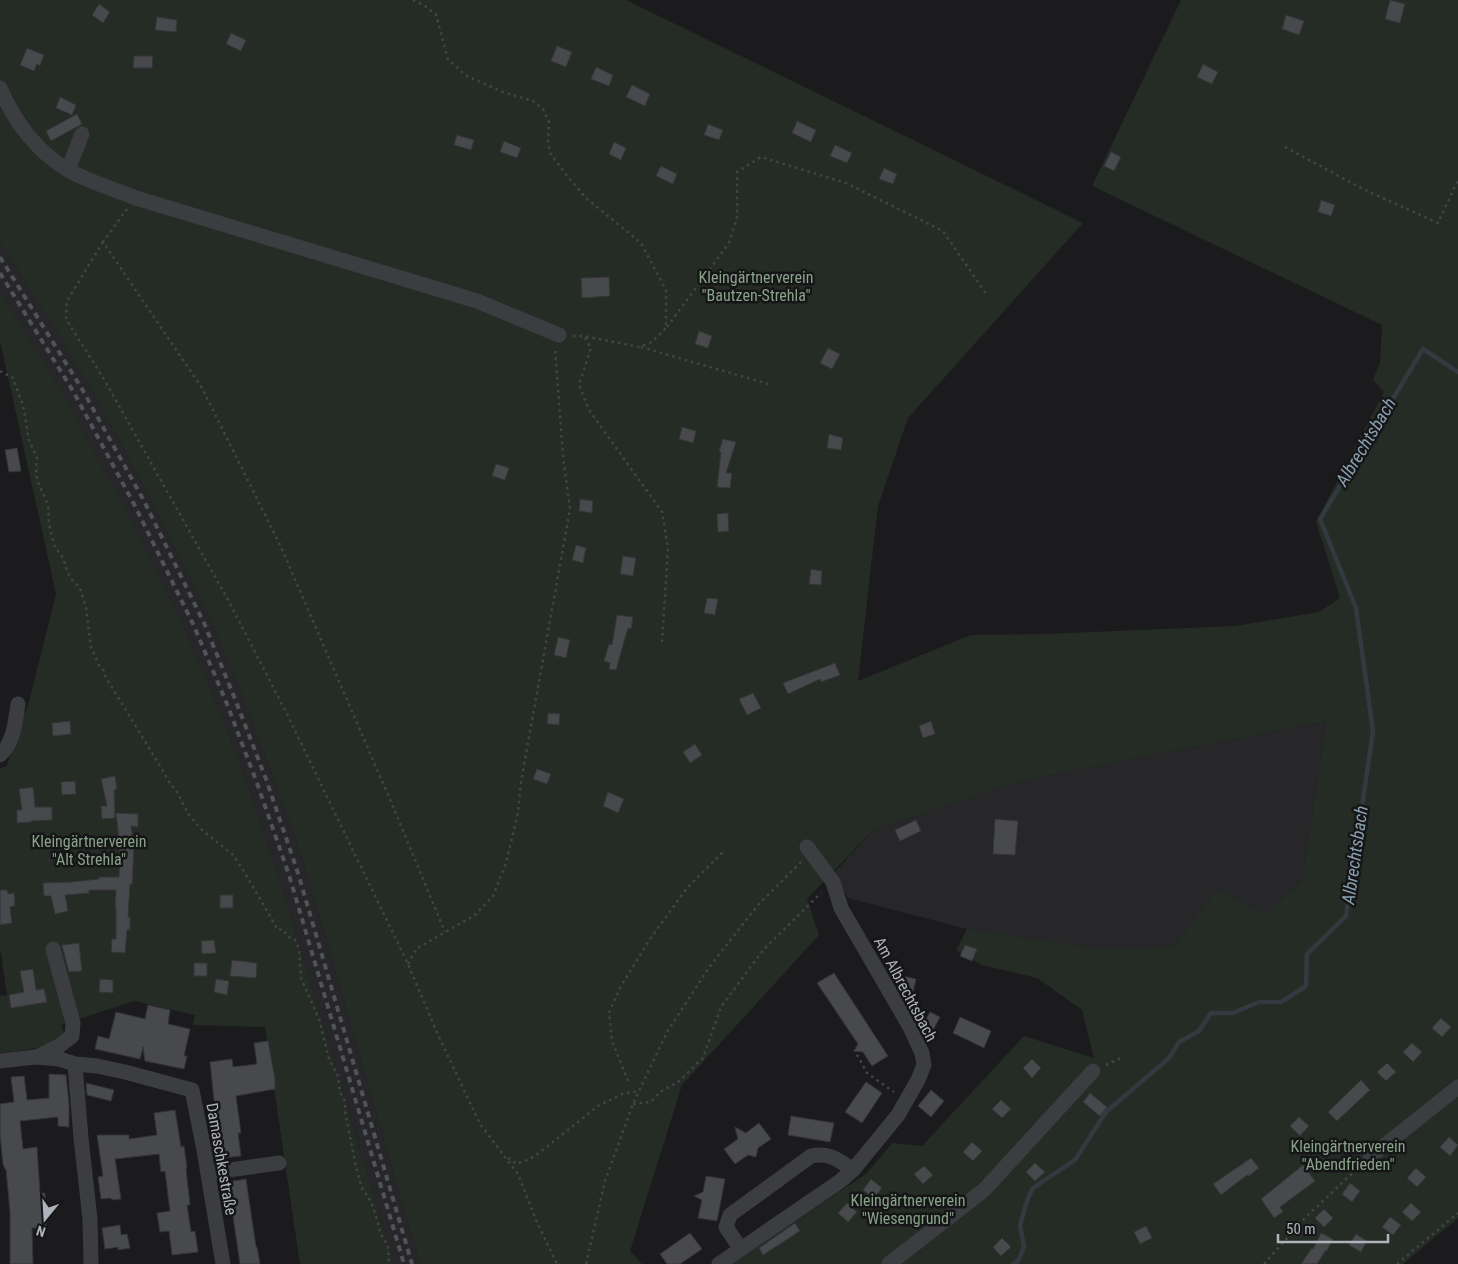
<svg xmlns="http://www.w3.org/2000/svg" width="1458" height="1264" viewBox="0 0 1458 1264" font-family="'Roboto Condensed',sans-serif">
  <rect width="100%" height="100%" fill="#1b1b1d"/>
  <g fill="#27272a">
    <path d="M0 243 13 262 89 385 150 498 211 620 242 696 273 776 306 870 420 1264H394L279 878 248 786 218 707 185 630 126 511 65 396 0 292Z"/>
    <path d="M1326 721 1302 882 1264 914 1217 889 1173 947 1095 948 967 929 848 898 833 874 873 830 1017 782Z"/>
  </g>
  <g fill="#252c25">
    <path d="M0 0H626L1083 223 908 418 878 506 858 681 971 635 1045 634 1235 626 1319 612 1340 598 1316 522 1384 392 1373 380 1380 362 1382 325 1092 186 1181 0H1458V1218L1403 1264H732L867 1173 892 1143 922 1146 1024 1036 1094 1058 1082 1010 1037 978 982 965 956 950 967 929 1095 948 1173 947 1217 889 1264 914 1302 882 1326 721 1017 782 873 830 807 899 819 935 682 1085 630 1251 642 1264H420L306 870 273 776 242 696 211 620 150 498 89 385 13 262 0 243Z"/>
    <path d="M0 292 65 396 126 511 185 630 218 707 248 786 279 878 394 1264H300L265 1027 193 1025 195 1015 134 1001 61 1025 64 1033 62 1040 39 1048 0 1053V996L7 995 1 953 0 952V768L7 766 17 733 28 705 56 594 0 341Z"/>
  </g>
  <g fill="none" stroke-linecap="round" stroke-linejoin="round">
    <path stroke="#323a40" stroke-width="4.5" d="M1013 1264 1018 1261 1024 1247 1020 1225 1028 1198 1033 1188 1075 1160 1106 1112 1169 1058 1179 1042 1199 1031 1211 1013H1233L1259 1002H1281L1306 986 1307 954 1346 916 1373 731 1356 608 1320 519 1423 349 1458 372"/>
  </g>
  <g fill="#48494c" stroke="#353538">
    <path d="M1390 0 1405 4 1400 23 1385 19Z"/>
    <path d="M99 4 110 12 103 23 92 15Z"/>
    <path d="M1286 15 1304 21 1299 35 1282 29Z"/>
    <path d="M157 17 177 20 176 32 155 30Z"/>
    <path d="M231 33 246 40 241 51 226 44Z"/>
    <path d="M557 46 572 52 566 67 551 61Z"/>
    <path d="M27 48 44 55 40 66 37 64 34 71 20 65Z"/>
    <path d="M134 56H153L152 68H133Z"/>
    <path d="M1203 64 1218 72 1212 84 1197 77Z"/>
    <path d="M596 67 613 75 609 86 591 79Z"/>
    <path d="M632 85 650 94 645 106 626 97Z"/>
    <path d="M60 97 76 105 72 115 56 108Z"/>
    <path d="M77 114 82 124 51 141 46 131Z"/>
    <path d="M797 121 816 130 811 142 792 133Z"/>
    <path d="M708 124 723 130 719 140 704 135Z"/>
    <path d="M457 135 474 140 471 150 454 145Z"/>
    <path d="M504 141 521 148 517 158 500 152Z"/>
    <path d="M614 142 626 148 621 160 609 154Z"/>
    <path d="M835 145 852 153 847 163 830 156Z"/>
    <path d="M1111 152 1121 157 1114 171 1104 166Z"/>
    <path d="M661 166 677 174 673 184 656 176Z"/>
    <path d="M884 168 897 174 893 184 879 179Z"/>
    <path d="M1321 200 1335 205 1331 216 1318 212Z"/>
    <path d="M609 277 610 296 582 298 581 278Z"/>
    <path d="M699 331 712 336 708 348 695 344Z"/>
    <path d="M828 348 840 354 832 369 820 363Z"/>
    <path d="M682 427 696 431 693 443 679 439Z"/>
    <path d="M829 434 843 438 841 450 827 448Z"/>
    <path d="M723 439 736 442 726 473H732L730 488 717 487 721 452 719 451Z"/>
    <path d="M17 448 21 471 9 472 5 450Z"/>
    <path d="M496 464 509 468 505 480 492 476Z"/>
    <path d="M580 499 593 501 592 513 579 511Z"/>
    <path d="M728 513 729 531 718 532 717 514Z"/>
    <path d="M576 545 586 548 583 563 572 560Z"/>
    <path d="M623 556 636 558 633 576 620 574Z"/>
    <path d="M811 569 822 571 821 585 809 584Z"/>
    <path d="M707 598 718 599 715 615 704 613Z"/>
    <path d="M617 615 633 617 631 629 628 628 616 670 609 669 610 663 604 661 609 644 612 645Z"/>
    <path d="M558 637 570 640 566 658 554 655Z"/>
    <path d="M835 663 840 675 821 682 820 679 788 694 783 683Z"/>
    <path d="M753 693 761 708 747 715 739 699Z"/>
    <path d="M548 713 560 714 559 725 547 724Z"/>
    <path d="M70 721 71 734 53 736 52 723Z"/>
    <path d="M931 721 935 734 923 738 919 726Z"/>
    <path d="M695 744 702 755 690 763 683 752Z"/>
    <path d="M537 769 551 774 547 784 533 779Z"/>
    <path d="M115 776 117 789 114 790 115 818 102 819 101 806H107L101 779Z"/>
    <path d="M75 781 76 794 62 795 61 782Z"/>
    <path d="M33 787 35 807H52V820L31 821V822L17 823V810H22L19 789Z"/>
    <path d="M608 792 624 799 618 813 603 806Z"/>
    <path d="M116 813 138 814V827L131 826 134 848 132 885 130 884 128 917H130V930H127L125 953 111 952 112 939H116V908L115 907 116 890H89V893L65 895 68 911 55 914 51 896H44L43 883 71 882 99 879V877H119L120 848Z"/>
    <path d="M995 819 1018 821 1015 855 993 854Z"/>
    <path d="M916 820 921 831 900 841 895 830Z"/>
    <path d="M0 890H7L8 894 14 893 15 906 10 907 12 923 0 925Z"/>
    <rect x="220" y="895" width="13" height="13"/>
    <path d="M214 940 216 953 202 954 201 941Z"/>
    <path d="M79 943 82 971 69 972 62 945Z"/>
    <path d="M965 945 977 949 972 961 960 956Z"/>
    <path d="M232 960 257 963 256 978 230 976Z"/>
    <rect x="194" y="963" width="13" height="13"/>
    <path d="M33 969 36 990 44 989 47 1002 11 1008 9 995 24 992 20 971Z"/>
    <path d="M834 973 888 1056 872 1066 863 1052 854 1051 858 1044 817 983Z"/>
    <path d="M899 975 916 979 913 992 899 989 897 986Z"/>
    <path d="M100 979 113 980V993L99 992Z"/>
    <path d="M216 979 229 981 227 995 214 992Z"/>
    <path d="M148 1005 170 1010 168 1024 190 1029 184 1056H187L184 1069 145 1061 143 1047 140 1059 95 1049 98 1036 109 1039 116 1012 145 1019Z"/>
    <path d="M930 1012 940 1017 931 1034 921 1029Z"/>
    <path d="M960 1017 991 1031 984 1048 953 1033Z"/>
    <path d="M1441 1018 1451 1027 1442 1037 1432 1028Z"/>
    <path d="M268 1041 275 1079V1089L236 1096 241 1133H238L241 1156 223 1158 219 1122H217L214 1100 210 1062 232 1059 233 1067 257 1064 254 1043Z"/>
    <path d="M1412 1043 1422 1052 1413 1062 1403 1052Z"/>
    <path d="M1032 1059 1041 1068 1032 1078 1023 1068Z"/>
    <path d="M1387 1063 1396 1072 1386 1081 1377 1072Z"/>
    <path d="M49 1074 66 1075 69 1104V1127L58 1126V1117L20 1121 23 1149 37 1147 40 1193H45L46 1228H32L33 1264H10V1212L6 1169H5L3 1164 0 1135V1104L14 1102 11 1077 24 1076 27 1100 49 1098Z"/>
    <path d="M1361 1080 1370 1090 1337 1121 1328 1112Z"/>
    <path d="M866 1082 882 1093 862 1123 845 1112Z"/>
    <path d="M86 1083 114 1090 111 1101 87 1095Z"/>
    <path d="M931 1090 944 1101 931 1117 918 1106Z"/>
    <path d="M1090 1093 1107 1107 1100 1116 1083 1102Z"/>
    <path d="M1001 1100 1011 1109 1002 1118 992 1109Z"/>
    <path d="M175 1110 181 1147 184 1146 187 1168 186 1169 190 1205H187L191 1232 195 1231 198 1252 172 1255 169 1231 160 1232 157 1213 170 1211 165 1171 161 1172 159 1154 115 1159 121 1199 113 1200 110 1198 101 1199 98 1177 103 1176 97 1135H129V1139L157 1135 154 1113Z"/>
    <path d="M791 1116 834 1123 830 1142 788 1135Z"/>
    <path d="M1299 1117 1309 1126 1300 1136 1290 1126Z"/>
    <path d="M759 1123 771 1139 758 1148 756 1157 748 1155 735 1164 724 1149 738 1139 735 1127 746 1133Z"/>
    <path d="M1449 1137 1458 1145 1450 1156 1440 1147Z"/>
    <path d="M972 1142 982 1151 973 1161 963 1152Z"/>
    <path d="M1251 1158 1259 1168 1249 1176 1247 1175 1221 1195 1213 1184Z"/>
    <path d="M1035 1163 1045 1172 1035 1181 1026 1172Z"/>
    <path d="M1303 1165 1315 1181 1280 1207 1283 1212 1274 1218 1261 1199Z"/>
    <path d="M924 1166 933 1175 923 1184 914 1174Z"/>
    <path d="M1416 1168 1426 1177 1417 1187 1407 1178Z"/>
    <path d="M706 1176 725 1179 717 1221 698 1218 702 1200 694 1196 703 1192Z"/>
    <path d="M246 1179 256 1247H257L260 1264H240L228 1182Z"/>
    <path d="M871 1179 882 1188 874 1198 863 1190Z"/>
    <path d="M1350 1183 1360 1191 1352 1202 1342 1194Z"/>
    <path d="M847 1203 857 1212 848 1222 838 1213Z"/>
    <path d="M1411 1203 1421 1212 1412 1221 1402 1212Z"/>
    <path d="M1324 1209 1333 1218 1324 1227 1315 1218Z"/>
    <path d="M1390 1217 1401 1225 1393 1235 1382 1227Z"/>
    <path d="M795 1223 800 1231 763 1255 759 1248Z"/>
    <path d="M120 1225 121 1235 127 1234 130 1248 118 1250V1247L105 1249 102 1228Z"/>
    <path d="M1146 1226 1152 1238 1140 1244 1134 1232Z"/>
    <path d="M690 1233 702 1249 680 1264H667L660 1254Z"/>
    <path d="M1321 1233 1333 1239 1327 1251 1326 1250 1317 1264H1301L1312 1248 1313 1249Z"/>
    <path d="M1356 1234 1367 1241 1361 1252 1349 1245Z"/>
    <path d="M1002 1238 1011 1247 1001 1256 993 1247Z"/>
  </g>
  <g fill="none" stroke-linecap="round" stroke-linejoin="round">
    <g stroke="#424448" stroke-width="2.5" stroke-dasharray="2.5 4" stroke-linecap="butt">
      <path d="M413 0 425 6 436 15 448 59 465 75 503 92 533 101 543 109 549 122 548 140 550 153 568 177 586 198 641 243 666 290V328L652 342 639 347 584 336"/>
      <path d="M1285 147 1361 188 1438 223 1458 180"/>
      <path d="M127 209 103 242 202 388 281 547 389 797 445 932"/>
      <path d="M103 242 67 301 66 319 105 381 227 598 286 712 408 964 438 1035 480 1124 518 1174 536 1220 557 1264"/>
      <path d="M667 327 729 243 737 218V172L761 157 846 183 943 231 987 295"/>
      <path d="M573 336H584L591 348 579 385 589 410 662 512 668 549 662 642"/>
      <path d="M641 347 772 385"/>
      <path d="M0 371 13 378 23 405 29 440 37 458 36 467 37 480 48 505 49 524 54 545 63 558 68 573 72 580 80 588 86 608 91 647 99 665 104 671 105 676 160 766 171 785 176 790 189 815 202 830 233 855 242 868 278 930 282 929 290 938 295 940 299 949 301 978 319 1019 329 1059 338 1076 340 1092 345 1101V1112L357 1171 363 1191 368 1196 373 1207 378 1223 380 1232 388 1246 389 1264"/>
      <path d="M408 964 416 949 475 915 493 896 506 863 518 813 521 782 570 509 563 456 555 348"/>
      <path d="M857 1050 855 1051 867 1073 894 1092"/>
      <path d="M1106 1065 1121 1058"/>
      <path d="M628 1081 612 1041 609 1013 621 986 650 939 687 888 724 851"/>
      <path d="M633 1104 651 1102 660 1092 678 1082 703 1058 721 1007 764 949 821 893"/>
      <path d="M508 1158 517 1164 534 1157 598 1106 622 1094 638 1091"/>
      <path d="M586 1264 605 1181 633 1104 667 1032 710 966 758 905 801 862"/>
      <path d="M1264 1264 1305 1218 1360 1166"/>
      <path d="M1397 1264 1458 1213"/>
    </g>
    <g stroke="#3c3d41" stroke-width="15">
      <path d="M0 88C14 121 37 152 68 170 89 182 114 189 136 198L477 301 559 335"/>
      <path d="M68 170 82 134"/>
      <path d="M0 755C14 742 15 723 18 704"/>
      <path d="M39 1056 59 1046 72 1036 73 1023 53 949"/>
      <path d="M0 1061 35 1057 59 1059 75 1064 97 1066 125 1072 192 1090 204 1150 223 1264"/>
      <path d="M75 1064 81 1138 90 1219 91 1264"/>
      <path d="M1370 1157 1458 1087"/>
      <path d="M208 1173 279 1163"/>
      <path d="M740 1248 726 1227 730 1215 811 1156C830 1152 839 1160 853 1170"/>
      <path d="M719 1264 839 1182 853 1170 898 1115 918 1080 924 1065 922 1053 910 1027 841 908 833 882 807 847"/>
      <path d="M889 1264 984 1190 1093 1071"/>
    </g>
    <g stroke="#515358" stroke-width="4" stroke-dasharray="6 5" stroke-linecap="butt">
      <path d="M0 257 82 389 144 501 204 623 235 699 266 779 298 873 412 1264"/>
      <path d="M0 273 73 391 135 506 194 626 227 704 257 783 289 875 404 1264"/>
    </g>
  </g>
  <g text-anchor="middle" stroke-width="5" stroke-linejoin="round" paint-order="stroke">
    <g font-size="16" fill="#88a388" stroke="#161618">
      <text x="756" y="283">Kleingärtnerverein<tspan x="756" dy="18">"Bautzen-Strehla"</tspan></text>
      <text x="89" y="847">Kleingärtnerverein<tspan x="89" dy="18">"Alt Strehla"</tspan></text>
      <text x="1348" y="1152">Kleingärtnerverein<tspan x="1348" dy="18">"Abendfrieden"</tspan></text>
      <text x="908" y="1206">Kleingärtnerverein<tspan x="908" dy="18">"Wiesengrund"</tspan></text>
    </g>
    <g font-size="16" fill="#afb3bb" stroke="#161618">
      <text transform="translate(906 989) rotate(62)" y="6">Am Albrechtsbach</text>
      <text transform="translate(222 1159) rotate(80)" y="6">Damaschkestraße</text>
    </g>
    <g font-size="18" font-style="italic" fill="#8aa2b1" stroke="#161618">
      <text transform="translate(1366 442) rotate(-59)" y="6">Albrechtsbach</text>
      <text transform="translate(1355 855) rotate(-82)" y="6">Albrechtsbach</text>
    </g>
  </g>
  <g transform="translate(45 1219) rotate(198)" stroke="#161618" stroke-width="4" paint-order="stroke">
  <path d="M0-4L9 19L0 12L-9 19Z" fill="#afb3bb"/>
  <text y="-8" font-size="14" font-weight="bold" text-anchor="middle" fill="#afb3bb">N</text>
  </g>
  <path d="M1278 1234v8h110v-8" fill="none" stroke="#afb3bb" stroke-width="2.5"/>
  <text x="1286" y="1234" font-size="15" fill="#afb3bb" stroke="#161618" stroke-width="4" paint-order="stroke">50 m</text>
</svg>
